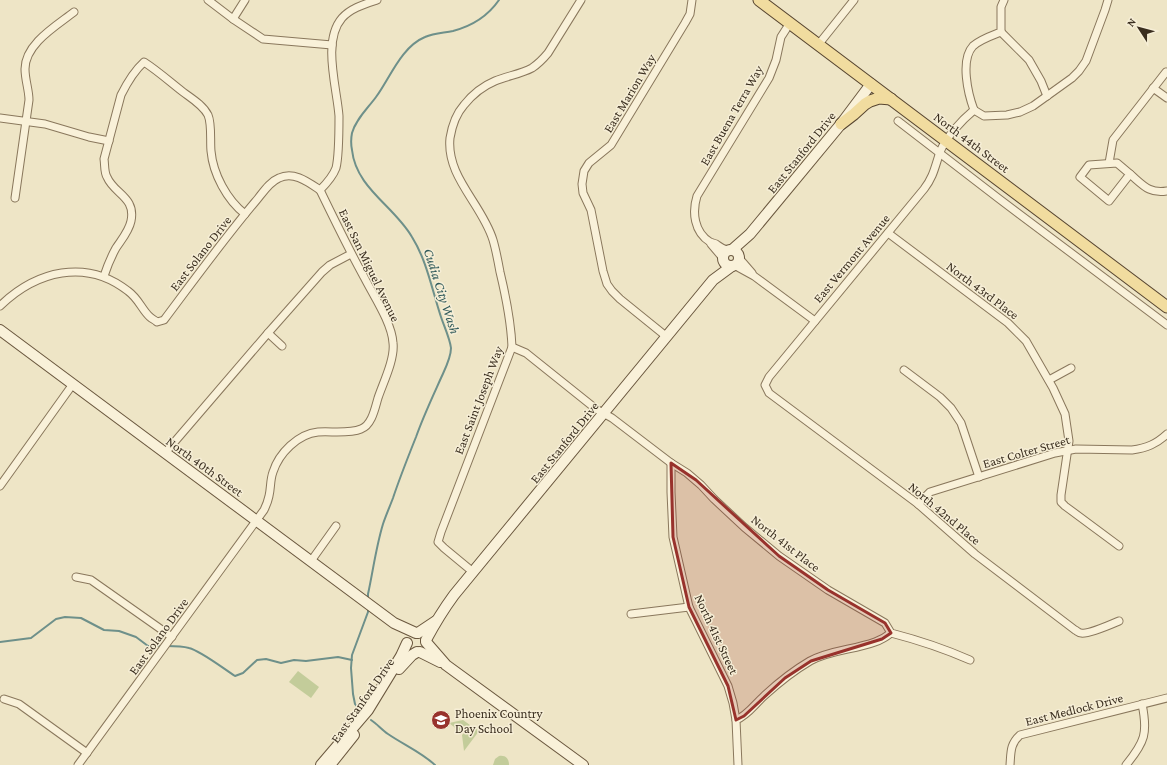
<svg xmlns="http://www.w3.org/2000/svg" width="1167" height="765" viewBox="0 0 1167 765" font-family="'Crimson Pro',serif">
  <rect width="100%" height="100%" fill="#eee5c6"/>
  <g fill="#c3cc9a">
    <path d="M298 671 319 687 311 698 289 682Z"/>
    <path d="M463 720 470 725V729L475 728 479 731 464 751 462 735 464 733 465 731 462 733H459L458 730 449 723Z"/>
    <path d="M499 756C506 755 509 759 509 765H493L495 759Z"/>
  </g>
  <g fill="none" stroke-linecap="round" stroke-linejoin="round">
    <g stroke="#6e908a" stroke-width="2">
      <path d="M368 600V594C373 571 376 547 383 524 386 515 390 506 393 498 400 477 408 457 416 437 423 417 432 398 441 378 445 369 451 358 451 348 450 339 444 326 441 317 432 290 427 261 412 237 394 206 356 188 352 150 351 145 351 138 352 133 356 119 368 108 376 97 390 78 401 47 425 37 434 33 443 33 453 31 472 26 488 16 499 0"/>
      <path d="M0 642 31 638 56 619 65 617 81 618 104 630 119 631 136 637 148 646H163"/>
      <path d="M167 646C174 646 182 646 189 648 201 651 224 669 235 676L243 673 257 660 266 659 281 663 294 660 306 661 338 657 352 660"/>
      <path d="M361 712 355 704 353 694 351 668 352 655 368 612V608"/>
      <path d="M371 720C377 724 382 730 388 734 404 745 421 752 435 765"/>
    </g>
    <g stroke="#89775c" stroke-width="9">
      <g id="street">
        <path d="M208 0 233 19 263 39 332 45"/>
        <path d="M233 19 245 0"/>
        <path d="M1001 32 1029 60 1041 81 1047 96"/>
        <path d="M818 45 854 0"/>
        <path d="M1153 88 1167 98"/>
        <path d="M974 110C962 120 946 137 940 152 935 166 934 176 924 189L769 377 765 385 769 393 918 504 975 554 1075 630C1077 631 1079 633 1081 633 1087 635 1112 624 1119 621"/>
        <path d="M974 110 984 116 1007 115 1020 112 1033 106 1072 78 1079 71 1086 61 1105 10 1108 0"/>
        <path d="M974 110C968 94 960 60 973 46 981 39 991 36 1001 32V7L1004 0"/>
        <path d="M0 118 45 124 89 137 109 141"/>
        <path d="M898 121 998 198 1167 325"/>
        <path d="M1109 163 1113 140 1166 72 1167 73"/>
        <path d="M1117 163 1130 174 1109 201 1080 177 1089 165Z"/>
        <path d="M1130 174C1143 185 1149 194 1167 191"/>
        <path d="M15 198 29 100C29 90 25 80 25 69 25 44 56 26 74 12"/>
        <path d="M888 233 1008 323 1026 341 1053 388 1065 414 1069 441 1061 495V502L1065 506 1119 546"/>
        <path d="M711 244 722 257"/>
        <path d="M727 250C722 249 719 246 716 244 714 243 712 243 710 242 694 232 692 212 697 196L769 78 776 60 781 37 790 23"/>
        <path d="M739 258 752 273"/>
        <path d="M734 265 754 276 815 321"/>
        <path d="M104 276C107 267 111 257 116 248 122 239 129 231 131 221 136 197 114 194 107 177 104 172 105 165 104 159L121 95C127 83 134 71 144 62 158 71 170 82 183 92 191 98 203 105 208 115 212 124 210 141 211 151 213 174 227 200 245 214"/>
        <path d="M0 306C36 271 86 258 128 291 139 299 142 310 150 317 152 319 155 320 157 322L164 320C194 280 223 240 255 202 262 194 269 182 279 178 294 171 308 182 320 190"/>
        <path d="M268 333 282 346"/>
        <path d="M667 337 620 299 612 291 607 284 603 271 591 210 583 193 582 184 584 171 589 163 611 145 685 23 690 14 692 0"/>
        <path d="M512 347 526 353 596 409 612 418 671 463 687 473 701 485 714 499 744 527 779 556 828 590 885 623 891 633C918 640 945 649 970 660"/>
        <path d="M904 370 940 397 951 408 961 423 979 477"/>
        <path d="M1049 380 1071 368"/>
        <path d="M165 453 268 333 322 272 330 265 351 254"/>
        <path d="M671 463V492L673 537 689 607 728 686 733 703 736 720"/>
        <path d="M0 486 73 384"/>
        <path d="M918 504 930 492 1055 453 1076 449 1132 450C1147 448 1156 444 1167 434"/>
        <path d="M311 561 336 526"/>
        <path d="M473 572 444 548 438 542 441 532 512 347C511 322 506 297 500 272 498 261 496 250 493 240 482 204 446 177 450 138 452 126 456 114 464 105 472 95 483 86 495 81 507 76 521 74 532 68 538 64 543 59 548 53L581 0"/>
        <path d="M76 577 91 580 172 637"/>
        <path d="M631 614 689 607"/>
        <path d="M4 699 19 704 87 753"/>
        <path d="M78 765 264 510C266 506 268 501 269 496 271 488 270 480 273 472 279 453 298 434 318 432 331 431 349 434 361 429 372 425 375 408 378 398 383 383 395 359 393 343 392 323 373 295 364 277 348 248 334 219 320 190 326 184 333 176 336 168 339 156 339 129 339 116 337 88 322 41 342 18 351 8 365 4 377 0"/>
        <path d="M738 765 736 720C748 715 754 705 764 696 778 683 793 671 810 661 830 650 853 650 875 642 881 640 886 637 891 633"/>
        <path d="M1010 765C1011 752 1010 744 1020 735L1167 698"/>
        <path d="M1126 765C1145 742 1148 733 1142 704"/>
      </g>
    </g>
    <g stroke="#6b583f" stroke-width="12">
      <g id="secondary">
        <path d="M733 249 750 234 841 124 871 84"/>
        <circle cx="731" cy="258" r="8"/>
        <path d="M0 330 394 623 416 633"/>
        <path d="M418 633 436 621"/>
        <path d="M426 640C434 625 443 610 454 595L713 280 732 266"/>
        <path d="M426 642 446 665 583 765"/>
        <path d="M420 652 440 662"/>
        <path d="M399 669 412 655 417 652"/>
        <path d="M321 765 368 710 401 656 407 643"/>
        <path d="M330 765 354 735"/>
      </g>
    </g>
    <g stroke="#574530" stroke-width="13">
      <g id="primary">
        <path d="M759 0 1167 307"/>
        <path d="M841 124 854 114 865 104 870 101 879 98 891 99"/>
      </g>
    </g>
    <use href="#street" stroke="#f9f1d9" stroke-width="7"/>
    <use href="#secondary" stroke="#f9f1d9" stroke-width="10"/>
    <use href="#primary" stroke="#f1dc9f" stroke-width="11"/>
  </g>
  <path fill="#98322c" fill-opacity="0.2" stroke="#98322c" stroke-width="3" stroke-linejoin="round" d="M671 463 696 480 779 556 828 590 885 623 891 633 882 639 811 661 785 678 744 716 736 720 728 686 689 607 673 537Z"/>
  <defs>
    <g id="school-disc" transform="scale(1)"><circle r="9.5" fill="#98322c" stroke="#f6eed6"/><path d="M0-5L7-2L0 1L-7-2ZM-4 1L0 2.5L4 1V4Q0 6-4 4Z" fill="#fff"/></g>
  </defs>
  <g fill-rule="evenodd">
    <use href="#school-disc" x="441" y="720"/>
  </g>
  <g text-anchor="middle" stroke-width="3" stroke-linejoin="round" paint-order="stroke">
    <g font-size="13" fill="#3a2e1f" stroke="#f6eed6">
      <text transform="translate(629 93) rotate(-59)" y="5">East Marion Way</text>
      <text transform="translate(731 115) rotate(-60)" y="5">East Buena Terra Way</text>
      <text transform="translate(972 142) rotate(37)" y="5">North 44th Street</text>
      <text transform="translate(801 152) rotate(-51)" y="5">East Stanford Drive</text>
      <text transform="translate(200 253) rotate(-52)" y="5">East Solano Drive</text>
      <text transform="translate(851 258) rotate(-50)" y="5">East Vermont Avenue</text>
      <text transform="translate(370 265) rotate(64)" y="5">East San Miguel Avenue</text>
      <text transform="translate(983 290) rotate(37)" y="5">North 43rd Place</text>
      <text transform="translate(478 400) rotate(-69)" y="5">East Saint Joseph Way</text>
      <text transform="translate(564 442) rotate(-51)" y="5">East Stanford Drive</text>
      <text transform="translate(1026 451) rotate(-16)" y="5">East Colter Street</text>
      <text transform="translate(205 466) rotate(36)" y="5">North 40th Street</text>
      <text transform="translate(945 513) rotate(40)" y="5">North 42nd Place</text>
      <text transform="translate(786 543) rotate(38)" y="5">North 41st Place</text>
      <text transform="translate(717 634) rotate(65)" y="5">North 41st Street</text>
      <text transform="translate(158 636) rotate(-54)" y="5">East Solano Drive</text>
      <text transform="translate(362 700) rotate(-55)" y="5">East Stanford Drive</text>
      <text transform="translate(1074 709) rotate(-14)" y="5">East Medlock Drive</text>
    </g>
    <g font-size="13" fill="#3a2e1f" stroke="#f6eed6" text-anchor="start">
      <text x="455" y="718">Phoenix Country<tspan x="455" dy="15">Day School</tspan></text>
    </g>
    <g font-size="14" font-style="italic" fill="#2f5959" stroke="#f6eed6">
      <text transform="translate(442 291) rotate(72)" y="5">Cudia City Wash</text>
    </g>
  </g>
  <g transform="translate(1139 28) rotate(306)" stroke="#f6eed6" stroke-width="3" paint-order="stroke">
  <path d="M0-3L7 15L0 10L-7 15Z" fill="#3a2e1f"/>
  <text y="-6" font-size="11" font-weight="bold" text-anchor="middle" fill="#3a2e1f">N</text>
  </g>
</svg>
